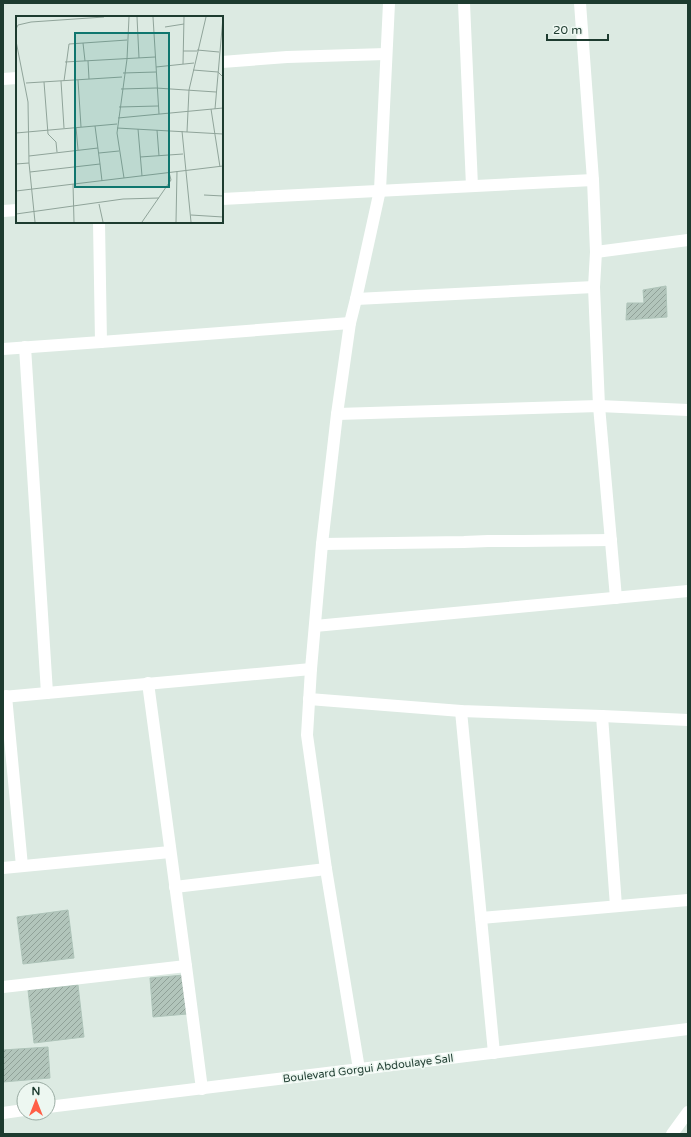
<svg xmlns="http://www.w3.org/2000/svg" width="691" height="1137" viewBox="0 0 691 1137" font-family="'Varela Round',sans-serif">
  <defs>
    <pattern id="building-hatch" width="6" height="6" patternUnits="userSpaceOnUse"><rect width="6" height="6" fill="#b2c5bb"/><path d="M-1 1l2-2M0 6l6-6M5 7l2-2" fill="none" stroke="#90a198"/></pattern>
  </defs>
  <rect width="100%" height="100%" fill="#dceae2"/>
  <g fill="url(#building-hatch)" stroke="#aec4b9">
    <path d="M666 286 667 317 626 320 627 303H644L643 290Z"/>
    <path d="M68 910 74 958 23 964 17 917Z"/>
    <path d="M184 975 187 1014 153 1017 150 978Z"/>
    <path d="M78 985 84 1037 34 1043 28 990Z"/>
    <path d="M48 1047 50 1078 3 1082V1050Z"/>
  </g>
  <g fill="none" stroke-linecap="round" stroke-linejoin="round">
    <g stroke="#fff" stroke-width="12">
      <path d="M464 3 472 186"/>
      <path d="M580 3 593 180 596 252 594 287 599 406 616 598"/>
      <path d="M222 62 287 57 386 54"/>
      <path d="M3 79 17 78"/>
      <path d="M222 199 593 180"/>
      <path d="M3 211 17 210"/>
      <path d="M99 222 101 342"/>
      <path d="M596 252 688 240"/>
      <path d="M356 299 594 287"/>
      <path d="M25 347 47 693"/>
      <path d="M3 349 101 342 350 323"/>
      <path d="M337 414 599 406 688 410"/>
      <path d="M322 544 464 542 488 541H522L611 540"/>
      <path d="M315 626 688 591"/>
      <path d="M148 683 186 966"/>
      <path d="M6 696 22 866"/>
      <path d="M3 697 311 669"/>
      <path d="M309 699 461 711 602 716 688 720"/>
      <path d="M461 711 494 1053"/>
      <path d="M602 716 616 906"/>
      <path d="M3 868 170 852"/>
      <path d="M175 887 326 869"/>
      <path d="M481 918 688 900"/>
      <path d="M3 987 186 966 202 1089"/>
      <path d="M359 1069 326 869 307 735 311 669 322 544 337 414 350 323 356 299 380 190 389 3"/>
      <path d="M672 1134 688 1112"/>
    </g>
    <g stroke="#fff" stroke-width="12">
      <path d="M48 1107 688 1029"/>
      <path d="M3 1113 24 1110"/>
    </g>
  </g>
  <g text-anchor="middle" stroke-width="3.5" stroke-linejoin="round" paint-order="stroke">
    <g font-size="11" fill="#1d3b2f" stroke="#edf7f1">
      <text transform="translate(368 1068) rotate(-7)" y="4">Boulevard Gorgui Abdoulaye Sall</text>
    </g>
  </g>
  <g transform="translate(16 16)">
    <rect width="207" height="207" fill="#dceae2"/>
    <path fill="none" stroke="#90a49a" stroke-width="1" d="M121 1 123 42M137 1 143 98M149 11 168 8M0 13 2 9 15 6 88 1M0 25 12 86 13 147 19 206M67 27 69 45M181 34 203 36M167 35H181M72 45 73 63M49 46 139 41M167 48 168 1M140 51 178 47M177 54 202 56 207 61M107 57 140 56M62 64 65 111M45 65 48 112M48 65 53 28 111 24M28 66 32 118 40 126 41 136M10 67 106 61M105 73 140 72 200 76M103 91 142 90M195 93 204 151M199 93 207 1M102 102 207 92M79 110 84 148M60 111 62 134M101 112 207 118M122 113 126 160M141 114 143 140M166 115 175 206M171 116 173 74 190 1M0 117 101 108M83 137 103 135M13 140 82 132M124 141 167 138M0 148 13 147M14 156 84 148 86 165M108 162 101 117 111 43 113 1M57 168 58 206M0 175 207 150M188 179 207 180M83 188 87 206M0 198 107 183 143 182M175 199 207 201M126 206 155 164 153 156M160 206 161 155"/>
    <path fill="#0f766e" fill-opacity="0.15" stroke="#0f766e" stroke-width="2" d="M59 17H153V171H59Z"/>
    <rect width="207" height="207" fill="none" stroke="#1d3b2f" stroke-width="2"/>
  </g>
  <rect width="691" height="1137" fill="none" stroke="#1d3b2f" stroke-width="8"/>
  <g transform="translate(36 1101)"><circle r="19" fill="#edf7f1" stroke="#9aaca3"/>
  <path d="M0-3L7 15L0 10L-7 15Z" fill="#ff5e46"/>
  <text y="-6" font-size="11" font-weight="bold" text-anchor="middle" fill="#1d3b2f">N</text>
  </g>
  <path d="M547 34v6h61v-6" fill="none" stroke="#1d3b2f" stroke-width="2"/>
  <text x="553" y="34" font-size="12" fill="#1d3b2f" stroke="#edf7f1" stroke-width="3" paint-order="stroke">20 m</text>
</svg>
